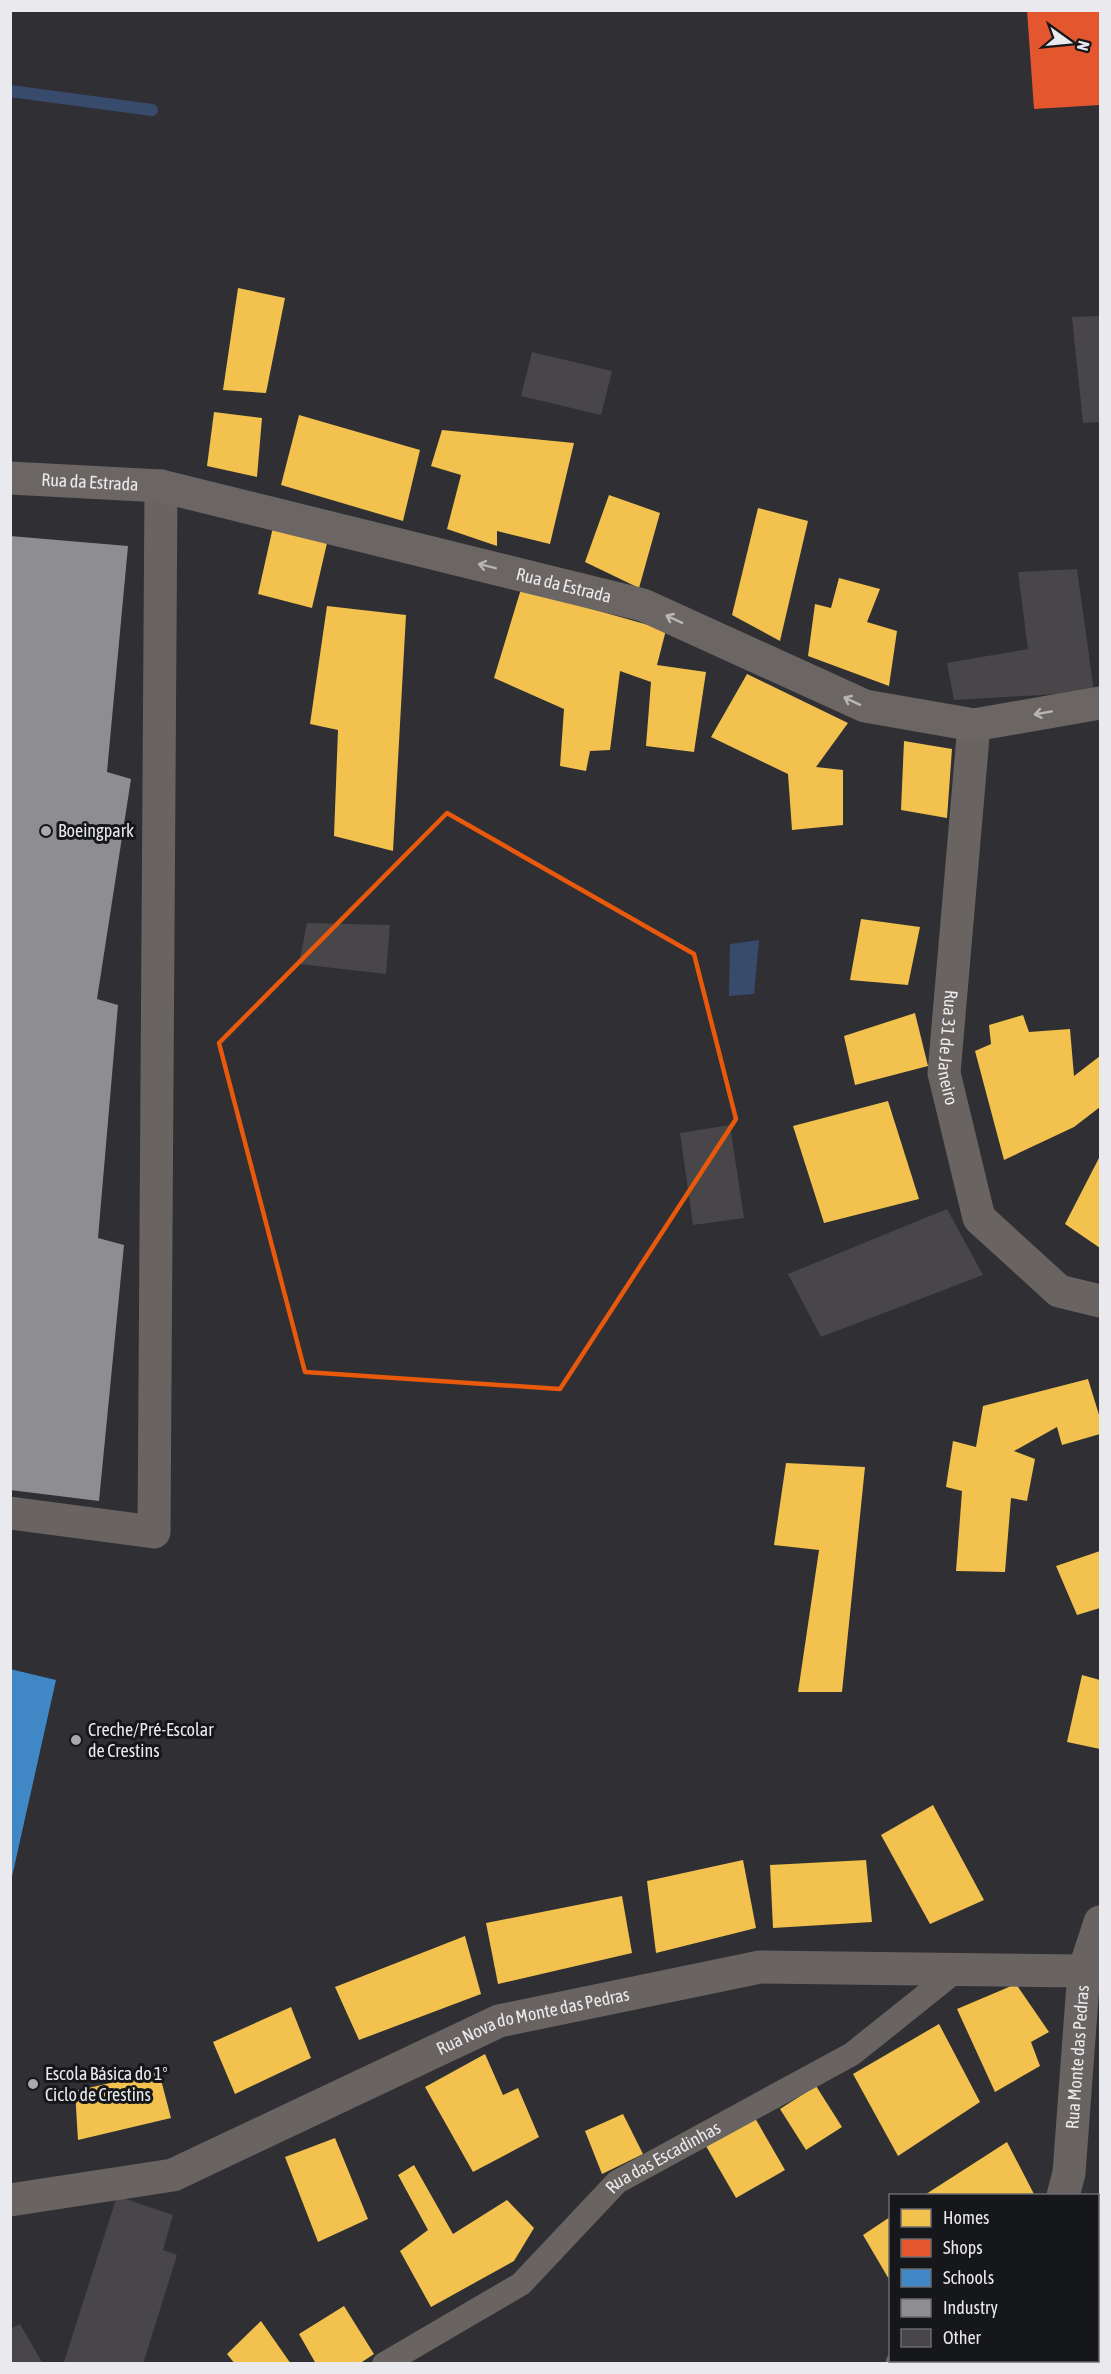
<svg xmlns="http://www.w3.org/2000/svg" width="1111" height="2374" viewBox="0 0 1111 2374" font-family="'Asap Condensed',sans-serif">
  <rect width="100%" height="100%" fill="#2f2f34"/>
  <path fill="#394b6c" d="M759 940 754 994 729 996 730 944Z"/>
  <g fill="#f2c14e">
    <path d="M238 288 285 298 266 393 223 390Z"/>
    <path d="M214 412 262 418 257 477 207 466Z"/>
    <path d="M299 415 420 450 403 521 281 485Z"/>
    <path d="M442 430 574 443 550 544 497 531V546L447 529 461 475 431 466Z"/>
    <path d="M609 495 660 513 639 588 585 562Z"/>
    <path d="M758 508 808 521 780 641 732 615Z"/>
    <path d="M273 527 327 543 312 608 258 594Z"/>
    <path d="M839 578 880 589 867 622 897 631 889 686 808 656 815 604 831 608Z"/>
    <path d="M521 589 666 630 657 665 706 672 694 752 646 746 651 682 620 671 610 750 590 751 586 771 560 766 564 709 494 678Z"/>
    <path d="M327 606 406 615 393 851 334 836 338 730 310 724Z"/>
    <path d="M747 674 848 723 816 767 843 770V825L792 830 788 774 711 737Z"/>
    <path d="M904 741 952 749 947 818 901 810Z"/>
    <path d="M861 919 920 927 908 985 850 980Z"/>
    <path d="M915 1013 928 1066 855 1085 844 1036Z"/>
    <path d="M1023 1015 1029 1032 1070 1029 1074 1076 1100 1056V1107L1074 1127 1004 1160 975 1051 991 1044 989 1025Z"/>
    <path d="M888 1101 919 1199 824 1223 793 1126Z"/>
    <path d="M1100 1156V1248L1065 1224Z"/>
    <path d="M1088 1379 1100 1418V1434L1062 1445 1057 1427 1014 1451 1035 1459 1027 1501 1011 1498 1005 1572 956 1571 962 1491 946 1487 953 1441 976 1447 983 1406Z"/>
    <path d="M786 1463 865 1467 842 1692H798L819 1550 774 1545Z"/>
    <path d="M1100 1551V1608L1077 1615 1056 1566Z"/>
    <path d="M1082 1675 1100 1680V1749L1067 1742Z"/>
    <path d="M933 1805 984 1900 930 1924 881 1835Z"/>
    <path d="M743 1860 756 1928 656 1953 647 1881Z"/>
    <path d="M866 1860 872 1922 773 1928 770 1865Z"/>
    <path d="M622 1896 632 1953 498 1984 486 1923Z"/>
    <path d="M465 1936 481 1994 359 2040 335 1987Z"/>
    <path d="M1016 1984 1049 2032 1031 2042 1040 2066 995 2092 957 2009Z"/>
    <path d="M291 2007 311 2058 235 2094 213 2042Z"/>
    <path d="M939 2024 980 2102 898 2156 853 2074Z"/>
    <path d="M485 2054 503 2095 518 2088 539 2137 473 2172 425 2087Z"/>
    <path d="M159 2072 171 2118 78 2140 75 2091Z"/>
    <path d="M816 2086 842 2127 806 2150 780 2109Z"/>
    <path d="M623 2114 643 2154 602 2174 585 2131Z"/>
    <path d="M755 2118 785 2170 736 2198 706 2146Z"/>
    <path d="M335 2138 368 2219 318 2242 285 2157Z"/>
    <path d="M1007 2142 1035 2196H923Z"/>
    <path d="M414 2165 453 2234 507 2200 534 2228 514 2261 431 2307 400 2251 428 2230 398 2175Z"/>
    <path d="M890 2217V2281L863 2235Z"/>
    <path d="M344 2306 374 2354 359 2364H316L299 2334Z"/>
    <path d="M261 2321 291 2364H235L227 2354Z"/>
    <path d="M942 2360H1009V2364H938Z"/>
  </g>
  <path fill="#e4572e" d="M1027 10H1100V105L1034 109Z"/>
  <path fill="#3f88c5" d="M10 1669 56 1680 11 1881H10Z"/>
  <path fill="#8d8d92" d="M10 536 128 546 107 772 131 779 97 999 118 1005 98 1238 124 1245 99 1501 10 1490Z"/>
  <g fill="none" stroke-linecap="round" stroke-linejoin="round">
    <path stroke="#394b6c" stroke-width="12" d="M10 91 152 110"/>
  </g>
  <g fill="#484649">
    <path d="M1100 316V422L1083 423 1072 317Z"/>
    <path d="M532 352 612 371 601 415 521 396Z"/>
    <path d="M1077 569 1094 692 954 700 947 663 1028 649 1018 572Z"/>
    <path d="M307 923 390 925 386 974 299 964Z"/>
    <path d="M730 1125 744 1218 693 1225 680 1133Z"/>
    <path d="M947 1209 983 1275 821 1337 788 1274Z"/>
    <path d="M117 2196 173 2215 163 2250 177 2255 143 2364H69L64 2362Z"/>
    <path d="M20 2324 43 2364H10V2329Z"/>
  </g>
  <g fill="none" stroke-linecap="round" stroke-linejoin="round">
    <g stroke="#696461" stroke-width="24">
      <path d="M1098 2319 1100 2318"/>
      <path id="s1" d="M384 2364 521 2284 617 2182 852 2054 957 1970"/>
    </g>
    <g stroke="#696461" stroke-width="33">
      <path id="s2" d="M974 725 944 1073 979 1218 1059 1291 1100 1301"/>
      <path d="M10 1513 154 1532 161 486"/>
      <path id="s3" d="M1063 2196 1069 2173 1084 1971 1100 1922"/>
      <path id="s4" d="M10 2200 173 2175 499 2021 760 1967 1084 1971"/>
      <path d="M902 2364 907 2360"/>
    </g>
    <path stroke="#6b6663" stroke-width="33" id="s5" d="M10 478 161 486 643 605 865 706 974 725 1100 703"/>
  </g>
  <defs><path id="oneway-shaft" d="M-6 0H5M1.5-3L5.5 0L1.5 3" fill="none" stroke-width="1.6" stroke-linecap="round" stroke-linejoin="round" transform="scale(1.5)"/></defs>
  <g stroke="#b7b5b6">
    <use href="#oneway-shaft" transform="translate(487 566) rotate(-166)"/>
    <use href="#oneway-shaft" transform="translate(674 619) rotate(-155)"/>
    <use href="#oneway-shaft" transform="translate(852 701) rotate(-155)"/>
    <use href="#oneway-shaft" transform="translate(1043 713) rotate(170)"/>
  </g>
  <path fill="none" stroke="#e8590c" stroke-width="4.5" stroke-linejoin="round" d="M447 813 694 954 736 1119 560 1389 305 1372 219 1043Z"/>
  <g fill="#a9a9ad" stroke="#16171a" stroke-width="2">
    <circle cx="46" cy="831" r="6"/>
    <circle cx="76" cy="1740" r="6"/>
    <circle cx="33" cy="2084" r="6"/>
  </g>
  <g text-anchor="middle" stroke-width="6" stroke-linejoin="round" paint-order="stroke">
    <g font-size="18" fill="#eaeaee" stroke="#16171a">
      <text dy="6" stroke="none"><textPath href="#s5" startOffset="80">Rua da Estrada</textPath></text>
      <text dy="6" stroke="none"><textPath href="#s5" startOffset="566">Rua da Estrada</textPath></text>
      <text dy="6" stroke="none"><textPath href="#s2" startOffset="324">Rua 31 de Janeiro</textPath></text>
      <text dy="6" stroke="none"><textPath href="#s4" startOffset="558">Rua Nova do Monte das Pedras</textPath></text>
      <text dy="6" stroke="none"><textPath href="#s3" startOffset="140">Rua Monte das Pedras</textPath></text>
      <text dy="6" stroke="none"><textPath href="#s1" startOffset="351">Rua das Escadinhas</textPath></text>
    </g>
    <g font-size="18" fill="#eaeaee" stroke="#16171a" text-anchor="start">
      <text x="58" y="837">Boeingpark</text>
      <text x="88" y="1736">Creche/Pré-Escolar<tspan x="88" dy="21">de Crestins</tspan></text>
      <text x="45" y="2080">Escola Básica do 1º<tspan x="45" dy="21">Ciclo de Crestins</tspan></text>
    </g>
  </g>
  <rect width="1111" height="2374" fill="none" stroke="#eaeaee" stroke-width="24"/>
  <rect x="889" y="2194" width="210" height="168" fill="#16171a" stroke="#6b6b6f" stroke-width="1.5"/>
  <rect x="901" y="2209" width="30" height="18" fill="#f2c14e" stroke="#6b6b6f" stroke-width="1.5"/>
  <text x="943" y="2224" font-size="18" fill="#eaeaee">Homes</text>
  <rect x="901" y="2239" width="30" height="18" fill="#e4572e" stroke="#6b6b6f" stroke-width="1.5"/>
  <text x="943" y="2254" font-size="18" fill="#eaeaee">Shops</text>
  <rect x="901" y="2269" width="30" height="18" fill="#3f88c5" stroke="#6b6b6f" stroke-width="1.5"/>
  <text x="943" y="2284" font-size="18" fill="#eaeaee">Schools</text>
  <rect x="901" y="2299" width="30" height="18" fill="#8d8d92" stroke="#6b6b6f" stroke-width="1.5"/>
  <text x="943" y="2314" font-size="18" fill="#eaeaee">Industry</text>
  <rect x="901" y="2329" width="30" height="18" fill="#484649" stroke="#6b6b6f" stroke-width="1.5"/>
  <text x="943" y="2344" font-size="18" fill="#eaeaee">Other</text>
  <g transform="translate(1069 42) rotate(105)" stroke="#16171a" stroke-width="4.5" paint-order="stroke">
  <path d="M0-4.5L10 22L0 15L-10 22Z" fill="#eaeaee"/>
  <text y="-9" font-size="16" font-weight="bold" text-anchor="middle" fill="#eaeaee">N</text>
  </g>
</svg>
